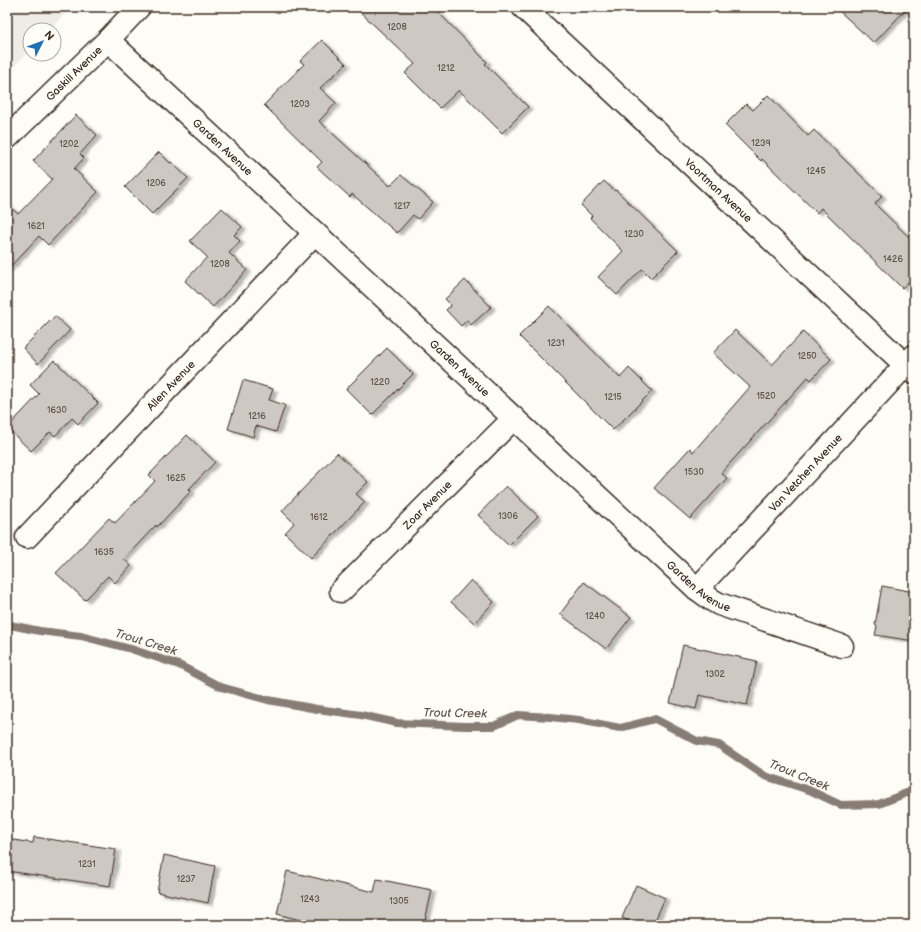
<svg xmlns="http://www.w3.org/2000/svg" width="921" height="932" viewBox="0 0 921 932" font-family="'Balsamiq Sans',sans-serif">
  <defs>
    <filter id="shadow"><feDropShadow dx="4.5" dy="2.5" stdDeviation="1" flood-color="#0004"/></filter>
  </defs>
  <rect width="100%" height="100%" fill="#fdfcf7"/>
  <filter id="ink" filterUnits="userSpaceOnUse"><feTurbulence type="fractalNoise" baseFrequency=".025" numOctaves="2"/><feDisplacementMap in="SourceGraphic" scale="8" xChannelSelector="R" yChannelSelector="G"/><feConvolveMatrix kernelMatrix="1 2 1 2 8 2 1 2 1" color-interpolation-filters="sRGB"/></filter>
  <g filter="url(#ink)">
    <path fill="#efece7" d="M7 7H71L49 30H30V50L7 74Z"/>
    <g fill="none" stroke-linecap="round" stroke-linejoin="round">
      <path stroke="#887d74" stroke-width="8" d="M7 624 10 625 40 631 81 636 131 649 179 665 221 687 268 700 317 709 361 715 397 723 465 726H494L518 715 550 717 579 720 620 728 655 719 697 741 719 745 765 776 809 790 841 805 879 804 914 790"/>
    </g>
    <g fill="#cdc8c2" stroke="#3b2a1e" filter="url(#shadow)">
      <path d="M355 7H433L487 62 485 64 528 107 502 133 459 90 440 108 405 73 415 64Z"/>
      <path d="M835 7H908L874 43Z"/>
      <path d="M322 40 346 64 320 88 336 103 319 121 390 186 401 175 433 202 418 219 413 215 397 233 352 194 350 197 317 167 322 162 264 105 304 64 300 61Z"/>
      <path d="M768 95 808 136 814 130 882 196 875 204 914 242V276L902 288 821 208 817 213 762 159 761 161 725 125 746 104 753 110Z"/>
      <path d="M76 115 97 135 80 154 84 158 74 169 98 192 48 245 39 236 7 270V204L18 214 52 179 33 161Z"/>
      <path d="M159 152 170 163 171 162 188 178 152 214 125 187Z"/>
      <path d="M604 181 615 191 616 190 678 251 651 278 642 269 617 295 598 277 623 251 590 218 592 216 581 205Z"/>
      <path d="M222 208 242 227 234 235 240 241 229 253 247 270 213 307 185 281 207 257 190 241Z"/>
      <path d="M465 280 491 307 471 325 467 320 461 326 446 310 451 305 445 299Z"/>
      <path d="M549 306 620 378 629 368 652 391 613 430 519 336Z"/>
      <path d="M55 316 70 330 38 364 23 348Z"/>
      <path d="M735 330 772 365 803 332 831 359 811 380 808 377 721 473 727 478 690 519 654 488 690 448 693 452 750 387 713 353Z"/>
      <path d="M387 348 413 374 372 415 346 389Z"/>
      <path d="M54 360 98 403 78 424 72 418 55 436 50 432 31 451 7 428 39 394 30 385Z"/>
      <path d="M243 380 273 389 269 400 285 405 276 432 256 426 253 437 228 429Z"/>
      <path d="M187 435 215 462 189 489 191 491 157 527 156 525 124 559 131 566 115 583 108 576 85 600 56 573 109 518 115 523 155 481 149 475Z"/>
      <path d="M337 453 368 482 356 494 365 502 311 558 285 533 294 523 282 511Z"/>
      <path d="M506 486 538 516 509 545 478 515Z"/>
      <path d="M471 580 494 602 474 623 451 602Z"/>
      <path d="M584 582 631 617 606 649 560 614Z"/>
      <path d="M882 586 914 592V641L875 635 877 626 875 625Z"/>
      <path d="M683 645 757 661 747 705 699 695 696 709 670 703Z"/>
      <path d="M34 837 116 849 110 886 7 871V839L33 843Z"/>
      <path d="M164 855 215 866 208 903 157 892Z"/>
      <path d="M287 871 374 892 377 879 432 890 424 925H320L277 914Z"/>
      <path d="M636 885 665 898 653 925H637L622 918Z"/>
    </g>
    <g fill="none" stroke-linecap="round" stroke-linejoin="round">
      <g stroke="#3b2a1e" stroke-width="25">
        <g id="minor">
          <path id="s1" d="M523 7 914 373"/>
          <path id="s2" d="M108 40 697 589 712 600 719 604 842 646"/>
          <path id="s3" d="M7 138 108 40 139 7"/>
          <path id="s4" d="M27 537 315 233"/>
          <path id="s5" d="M697 589 914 356"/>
          <path id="s6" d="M341 591 514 418"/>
        </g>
      </g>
      <use href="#minor" stroke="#fdfcf7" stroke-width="22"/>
    </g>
  </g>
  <g text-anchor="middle" stroke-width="3" stroke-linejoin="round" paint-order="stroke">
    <g font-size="9" fill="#605247">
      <text x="397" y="30">1208</text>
      <text x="446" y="71">1212</text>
      <text x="300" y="107">1203</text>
      <text x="761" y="146">1239</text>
      <text x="69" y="147">1202</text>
      <text x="816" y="174">1245</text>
      <text x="156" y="186">1206</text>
      <text x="402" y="209">1217</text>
      <text x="36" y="229">1621</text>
      <text x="634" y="237">1230</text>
      <text x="893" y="262">1426</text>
      <text x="220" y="267">1208</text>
      <text x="556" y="346">1231</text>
      <text x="807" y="359">1250</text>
      <text x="380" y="385">1220</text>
      <text x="766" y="399">1520</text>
      <text x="613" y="400">1215</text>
      <text x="57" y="413">1630</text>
      <text x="257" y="419">1216</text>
      <text x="694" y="475">1530</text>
      <text x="176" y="481">1625</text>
      <text x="508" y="519">1306</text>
      <text x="319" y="520">1612</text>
      <text x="104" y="555">1635</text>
      <text x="595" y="619">1240</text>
      <text x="715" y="677">1302</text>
      <text x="87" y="867">1231</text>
      <text x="186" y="882">1237</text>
      <text x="310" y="902">1243</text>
      <text x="399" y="904">1305</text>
    </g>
    <g font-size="11" fill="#3b2a1e" stroke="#fdfcf7">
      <text dy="4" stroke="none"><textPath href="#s3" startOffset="93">Gaskill Avenue</textPath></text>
      <text dy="4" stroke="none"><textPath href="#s2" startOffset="157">Garden Avenue</textPath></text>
      <text dy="4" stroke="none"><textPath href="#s1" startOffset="268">Voortman Avenue</textPath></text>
      <text dy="4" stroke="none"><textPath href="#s2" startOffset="481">Garden Avenue</textPath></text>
      <text dy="4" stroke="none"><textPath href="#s4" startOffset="209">Allen Avenue</textPath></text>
      <text dy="4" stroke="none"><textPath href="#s5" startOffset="159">Van Vetchen Avenue</textPath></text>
      <text dy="4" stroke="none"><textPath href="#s6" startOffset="122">Zoar Avenue</textPath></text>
      <text dy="4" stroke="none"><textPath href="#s2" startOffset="805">Garden Avenue</textPath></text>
    </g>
    <g font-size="12" font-style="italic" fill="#615349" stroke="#fdfcf7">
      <text transform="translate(146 642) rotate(17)" y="4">Trout Creek</text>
      <text transform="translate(455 713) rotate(1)" y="4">Trout Creek</text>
      <text transform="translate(799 775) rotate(22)" y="4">Trout Creek</text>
    </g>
  </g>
  <rect width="921" height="932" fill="none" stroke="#fdfcf7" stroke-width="24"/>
  <rect x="12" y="12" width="897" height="908" fill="none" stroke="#3b2a1e" stroke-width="1.5" filter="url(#ink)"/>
  <g transform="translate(42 42) rotate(48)"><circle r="19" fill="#fdfcf7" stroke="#afa8a0"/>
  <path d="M0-3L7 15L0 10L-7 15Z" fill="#1f6fb2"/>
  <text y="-6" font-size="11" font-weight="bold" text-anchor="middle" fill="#3b2a1e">N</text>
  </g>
</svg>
